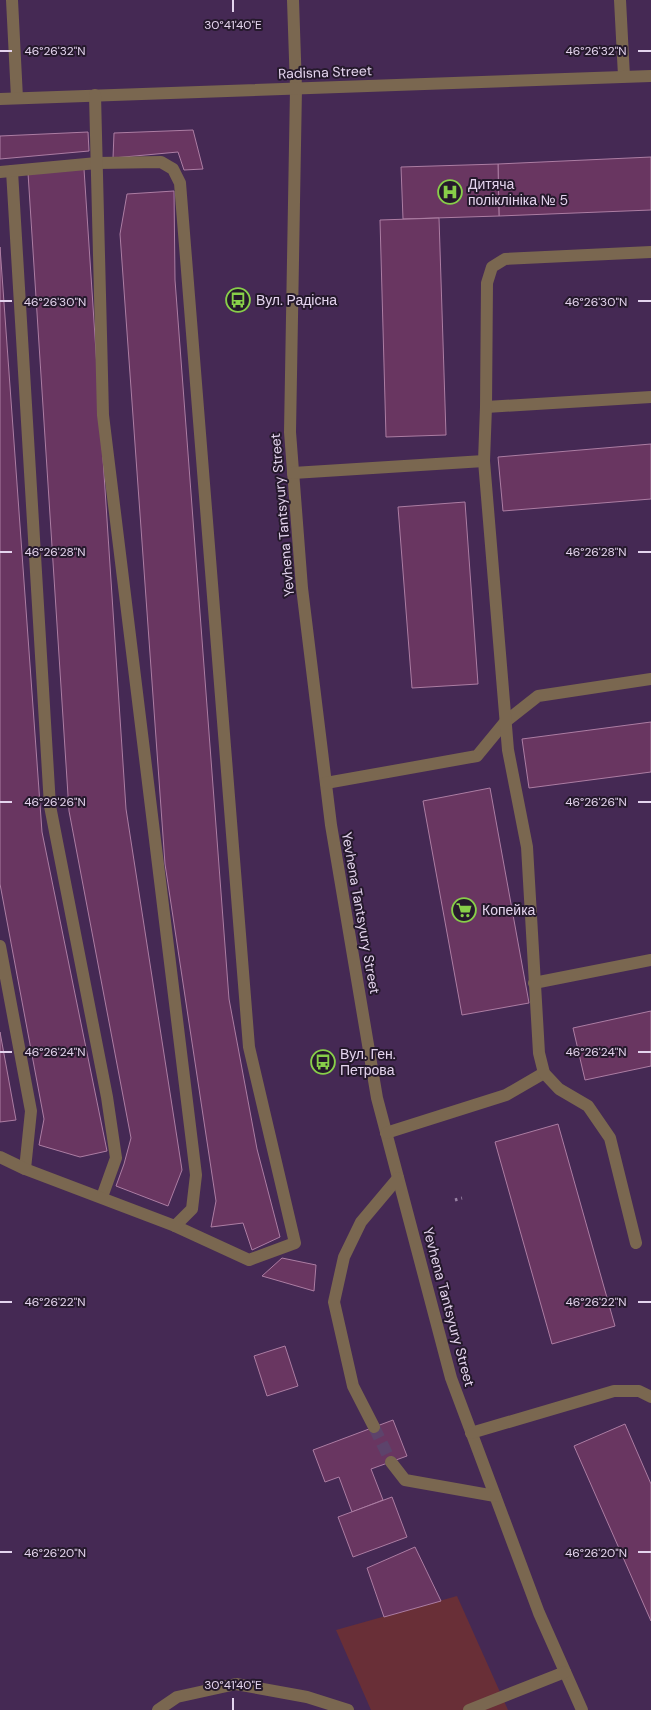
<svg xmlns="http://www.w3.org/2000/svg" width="651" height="1710" viewBox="0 0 651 1710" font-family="'DM Sans',sans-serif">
  <rect width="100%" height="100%" fill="#452954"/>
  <path fill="#692f37" d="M457 1596 508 1710H371L336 1630Z"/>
  <g fill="#693661" stroke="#ac7da3">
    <path d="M193 130 203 169 184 170 178 152 113 158 114 133Z"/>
    <path d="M88 132 89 151 0 159V136Z"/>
    <path d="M651 157V210L499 216 498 164Z"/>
    <path d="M498 164 499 216 403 219 401 167Z"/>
    <path d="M84 169 126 809 182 1170 168 1206 116 1186 124 1164 131 1138 69 811 28 173Z"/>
    <path d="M174 191 175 280 229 999 257 1149 280 1237 252 1250 243 1223 211 1227 216 1201 165 864 120 234 127 194Z"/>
    <path d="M439 218 446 435 386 437 380 220Z"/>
    <path d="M0 247 42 832 107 1151 80 1157 39 1145 44 1119 0 884Z"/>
    <path d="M651 444V499L503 511 498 457Z"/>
    <path d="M465 502 478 684 412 688 398 507Z"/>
    <path d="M651 722V772L529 788 522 739Z"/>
    <path d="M490 788 529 1003 462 1015 423 801Z"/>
    <path d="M651 1011V1066L585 1080 573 1028Z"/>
    <path d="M0 1032 16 1120 0 1122Z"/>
    <path d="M558 1124 615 1326 552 1344 495 1142Z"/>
    <path d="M282 1258 316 1265 314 1291 262 1276Z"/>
    <path d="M285 1346 298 1386 267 1396 254 1356Z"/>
    <path d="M393 1420 407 1456 371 1469 383 1500 352 1512 339 1477 325 1482 313 1450Z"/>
    <path d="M625 1424 651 1484V1621L574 1446Z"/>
    <path d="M392 1497 407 1537 353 1557 338 1517Z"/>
    <path d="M415 1547 441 1601 384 1617 367 1568Z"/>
  </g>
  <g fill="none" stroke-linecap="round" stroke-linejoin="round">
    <path stroke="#5d436b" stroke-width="12" stroke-dasharray="12 6" stroke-linecap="butt" d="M374 1427 391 1462"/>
    <path stroke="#9882a4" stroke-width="3" stroke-dasharray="2.5 4" stroke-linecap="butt" d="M455 1200 462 1198"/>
    <g stroke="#7a6750" stroke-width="12">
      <path d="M12 0 17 98"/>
      <path d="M293 0 296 88 290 432 302 588 331 825 377 1098 451 1378 539 1613 582 1710"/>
      <path d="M620 0 624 76"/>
      <path d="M0 99 651 76"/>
      <path d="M12 171 50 806 107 1097 116 1158 102 1197"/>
      <path d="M0 172 97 163 161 162 173 169 180 183 249 1047 295 1243 249 1260 175 1226"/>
      <path d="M486 407 651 397"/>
      <path d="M293 473 484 461"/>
      <path d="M326 783 477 756 505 722 538 696 651 679"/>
      <path d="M0 946 31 1111 25 1169"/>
      <path d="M534 983 651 960"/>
      <path d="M386 1133 506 1095 544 1073"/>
      <path d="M0 1157 25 1169 175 1226 192 1209 196 1175 103 415 95 95"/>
      <path d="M636 1243 610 1138 588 1106 559 1089 544 1073 539 1053 527 847 508 750 484 461 486 407 487 283 492 267 505 259 651 252"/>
      <path d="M374 1427 353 1386 334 1302 344 1257 361 1222 398 1178"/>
      <path d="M471 1433 614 1391H639L651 1397"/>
      <path d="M391 1462 405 1480 495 1496"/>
      <path d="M158 1710 177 1697 236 1684 307 1697 348 1710"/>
      <path d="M469 1710 565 1672"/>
    </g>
  </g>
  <path fill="none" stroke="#e4d4ee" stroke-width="2" d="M233 0V12M0 51H12M638 51H651M0 301H12M638 301H651M0 552H12M638 552H651M0 802H12M638 802H651M0 1052H12M638 1052H651M0 1302H12M638 1302H651M0 1552H12M638 1552H651M233 1698V1710"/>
  <defs>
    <g id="hospital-ring" transform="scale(1.25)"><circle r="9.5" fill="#25192c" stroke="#88cf49" stroke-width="1.5"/><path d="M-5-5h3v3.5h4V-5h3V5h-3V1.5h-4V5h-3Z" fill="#88cf49"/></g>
    <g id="bus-ring" transform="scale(1.25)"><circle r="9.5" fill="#25192c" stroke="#88cf49" stroke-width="1.5"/><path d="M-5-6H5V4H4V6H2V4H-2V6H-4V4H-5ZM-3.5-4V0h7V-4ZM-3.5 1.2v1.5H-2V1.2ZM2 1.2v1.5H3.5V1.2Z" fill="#88cf49"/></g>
    <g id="supermarket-ring" transform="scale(1.25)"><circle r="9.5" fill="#25192c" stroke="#88cf49" stroke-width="1.5"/><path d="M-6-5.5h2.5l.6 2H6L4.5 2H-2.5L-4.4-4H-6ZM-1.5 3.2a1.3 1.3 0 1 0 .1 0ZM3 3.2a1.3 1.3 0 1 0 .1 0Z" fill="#88cf49"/></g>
  </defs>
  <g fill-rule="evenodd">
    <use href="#hospital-ring" x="450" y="192"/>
    <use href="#bus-ring" x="238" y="300"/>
    <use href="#supermarket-ring" x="464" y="910"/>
    <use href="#bus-ring" x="323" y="1062"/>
  </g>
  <g text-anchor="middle" stroke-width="4" stroke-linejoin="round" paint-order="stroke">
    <g font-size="14" fill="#e4d4ee" stroke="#25192c">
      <text transform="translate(325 72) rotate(-2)" y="5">Radisna Street</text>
      <text transform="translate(282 515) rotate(-95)" y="5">Yevhena Tantsyury Street</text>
      <text transform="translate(361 913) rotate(80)" y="5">Yevhena Tantsyury Street</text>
      <text transform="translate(449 1307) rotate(75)" y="5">Yevhena Tantsyury Street</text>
    </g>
    <g font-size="14" fill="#e4d4ee" stroke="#25192c" text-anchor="start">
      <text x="468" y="189">Дитяча<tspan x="468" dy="16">поліклініка № 5</tspan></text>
      <text x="256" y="305">Вул. Радісна</text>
      <text x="482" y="915">Копейка</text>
      <text x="340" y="1059">Вул. Ген.<tspan x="340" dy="16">Петрова</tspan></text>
    </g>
  </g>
  <g font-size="12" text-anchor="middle" fill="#e4d4ee" stroke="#25192c" stroke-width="4" stroke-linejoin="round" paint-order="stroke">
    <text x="233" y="29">30°41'40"E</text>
    <text x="55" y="55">46°26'32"N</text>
    <text x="596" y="55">46°26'32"N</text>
    <text x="55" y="306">46°26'30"N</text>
    <text x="596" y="306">46°26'30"N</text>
    <text x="55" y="556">46°26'28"N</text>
    <text x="596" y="556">46°26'28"N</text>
    <text x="55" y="806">46°26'26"N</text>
    <text x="596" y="806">46°26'26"N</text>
    <text x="55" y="1056">46°26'24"N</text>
    <text x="596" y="1056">46°26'24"N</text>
    <text x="55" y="1306">46°26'22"N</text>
    <text x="596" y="1306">46°26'22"N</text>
    <text x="55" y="1557">46°26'20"N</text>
    <text x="596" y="1557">46°26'20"N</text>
    <text x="233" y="1689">30°41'40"E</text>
  </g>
</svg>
